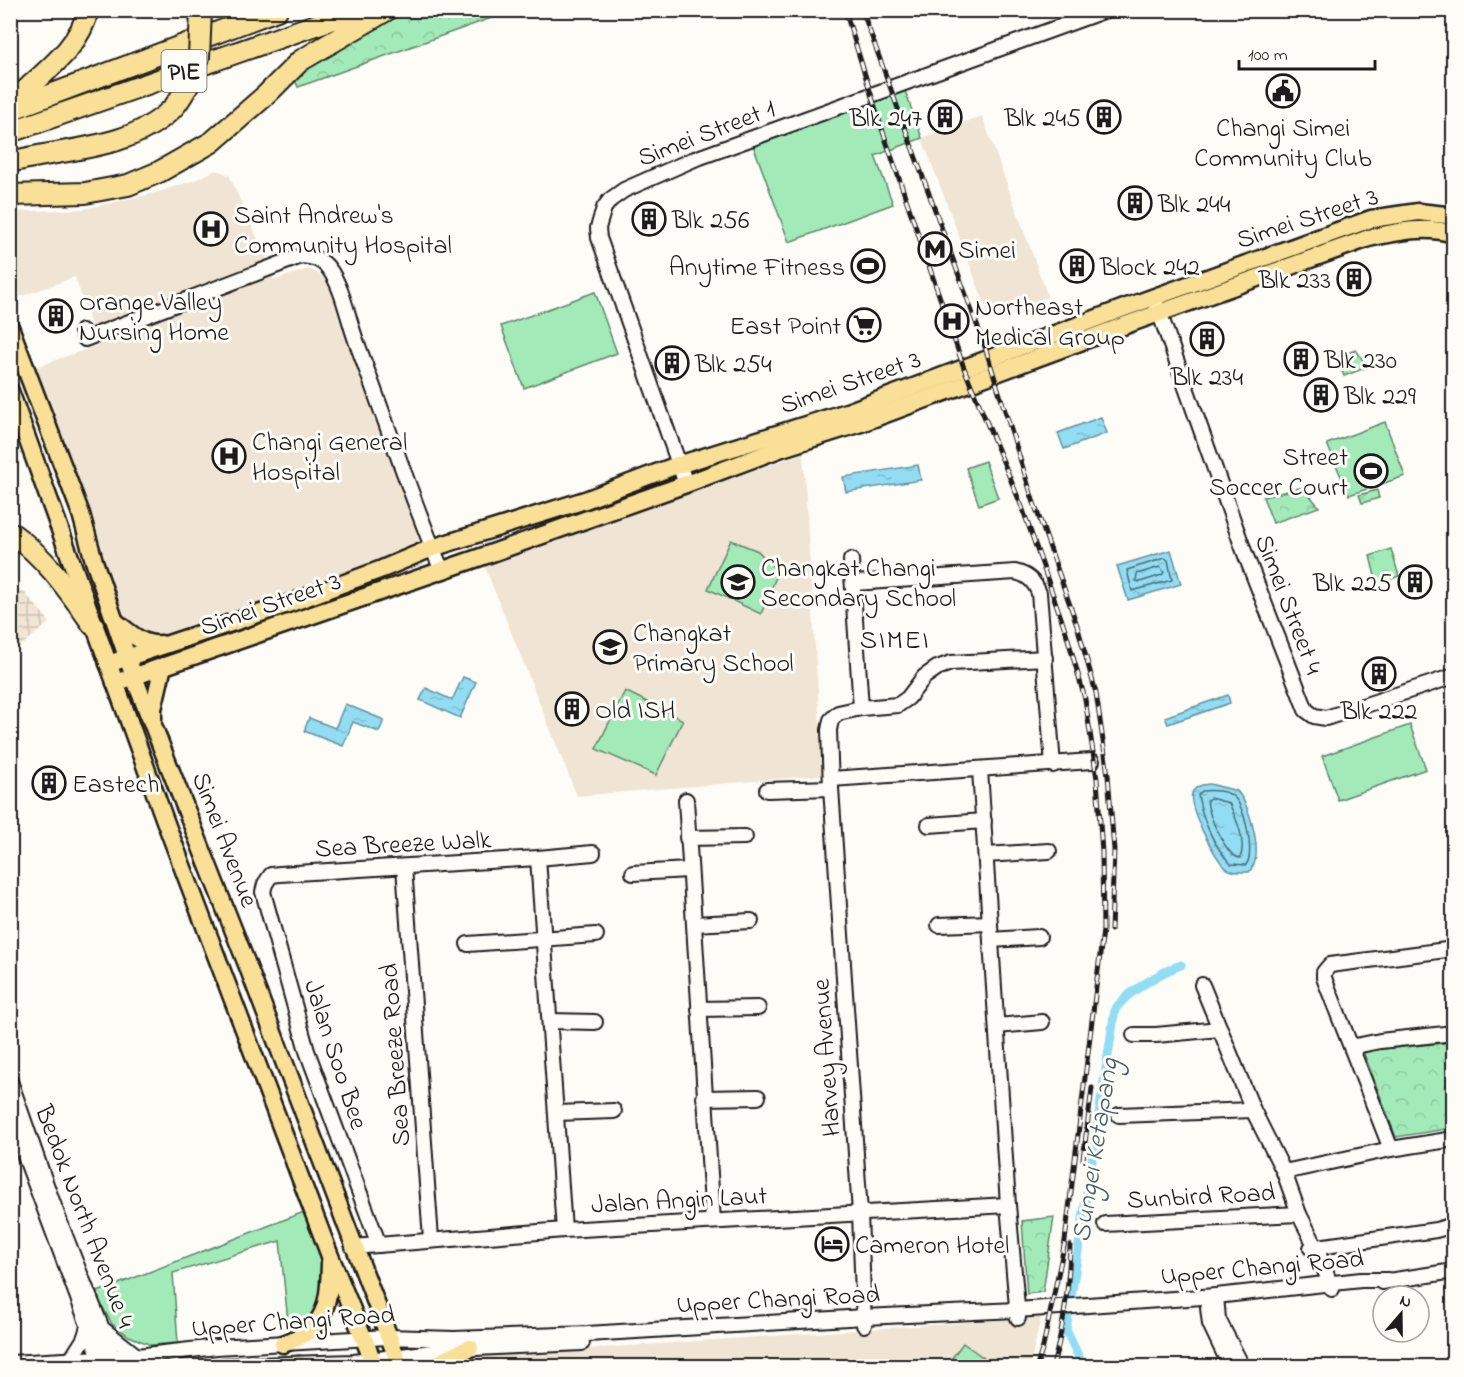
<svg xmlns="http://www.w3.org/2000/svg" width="1464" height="1377" viewBox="0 0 1464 1377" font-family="'Indie Flower',sans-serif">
  <defs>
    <pattern id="industrial-grid" width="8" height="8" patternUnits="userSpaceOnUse" patternTransform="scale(1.5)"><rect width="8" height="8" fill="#f0e4d4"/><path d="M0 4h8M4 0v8" fill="none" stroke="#cdc3b5"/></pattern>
    <pattern id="park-crowns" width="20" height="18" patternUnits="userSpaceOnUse" patternTransform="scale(1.5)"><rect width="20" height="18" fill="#a2ebb9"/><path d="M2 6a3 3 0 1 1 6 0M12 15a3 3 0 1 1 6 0" fill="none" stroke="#8bc99e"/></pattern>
    <pattern id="garden-furrows" width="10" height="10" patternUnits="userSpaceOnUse" patternTransform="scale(1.5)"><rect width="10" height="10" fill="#a2ebb9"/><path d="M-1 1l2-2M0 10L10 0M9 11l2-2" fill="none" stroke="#8bc99e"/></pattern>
    <pattern id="water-ripples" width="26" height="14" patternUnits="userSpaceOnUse" patternTransform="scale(1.5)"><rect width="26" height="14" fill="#92ddf3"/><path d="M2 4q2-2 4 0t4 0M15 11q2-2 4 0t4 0" fill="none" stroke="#7dbdd0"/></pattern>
  </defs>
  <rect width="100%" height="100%" fill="#fdfcf7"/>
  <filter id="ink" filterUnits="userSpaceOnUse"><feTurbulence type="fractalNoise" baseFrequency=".0167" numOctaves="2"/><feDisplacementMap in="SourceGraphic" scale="12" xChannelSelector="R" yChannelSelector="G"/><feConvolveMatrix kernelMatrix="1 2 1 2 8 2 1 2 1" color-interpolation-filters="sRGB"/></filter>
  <g filter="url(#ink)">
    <g fill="#f0e4d4">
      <path d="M982 116 1048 297 990 318 922 138Z"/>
      <path d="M216 170 229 175 267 260 274 280 309 269 326 278 427 543 166 638 154 640 127 627 31 369 98 345 75 277 11 300V212L84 209 155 193 195 180Z"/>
      <path d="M803 453 823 775 577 796 485 567Z"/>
      <path d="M1041 1317 1030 1366H448L459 1358Z"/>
    </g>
    <path fill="url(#industrial-grid)" d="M11 587 25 593 50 622 11 654Z"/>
    <g fill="#a2ebb9" stroke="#5f846a" stroke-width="1.5">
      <path d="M905 91 922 138 875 156 893 204 789 242 753 145Z"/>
      <path d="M595 292 617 353 524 388 501 326Z"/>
      <path d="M1385 422 1405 476 1349 495 1327 444Z"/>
      <path d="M985 461 998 498 979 505 966 468Z"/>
      <path d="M731 540 758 551 778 572 761 614 708 589Z"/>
      <path d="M625 691 683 720 656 775 596 749Z"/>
      <path d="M1410 725 1426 769 1338 800 1322 756Z"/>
      <path d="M304 1212 323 1259V1293L318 1308 307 1320 289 1333 280 1241 173 1273 178 1343 151 1345 129 1336 112 1324 95 1293Z"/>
      <path d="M963 1343 995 1366H946Z"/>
    </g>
    <g fill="url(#park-crowns)" stroke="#5f846a" stroke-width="1.5">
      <path d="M388 11H511L298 87 293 75Z"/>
      <path d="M1356 350 1368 367 1344 376 1336 357Z"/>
      <path d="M1303 487 1319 507 1273 523 1263 497Z"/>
      <path d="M1391 549 1399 576 1377 584 1370 556Z"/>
      <path d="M1453 1042V1125L1446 1129 1396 1137 1363 1051Z"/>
      <path d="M1054 1217 1043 1292 1027 1294 1022 1221Z"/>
    </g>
    <path fill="url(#garden-furrows)" stroke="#5f846a" stroke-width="1.5" d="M1377 490 1379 498 1362 503 1359 495Z"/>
    <g fill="url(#water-ripples)" stroke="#63909d" stroke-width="1.5">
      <path d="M1101 417 1107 433 1064 449 1058 433Z"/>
      <path d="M918 465 921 480 846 492 843 477Z"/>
      <path d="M1171 550 1181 584 1128 600 1117 566Z"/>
      <path d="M463 677 476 682 460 718 420 700 426 688 452 700Z"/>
      <path d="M1228 695 1230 703 1168 724 1165 717Z"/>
      <path d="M345 704 384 720 379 732 353 722 343 746 304 731 309 718 335 728Z"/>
      <path d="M1210 784 1237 791C1249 804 1261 847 1254 864 1253 867 1251 869 1249 872 1241 872 1232 873 1226 868 1215 859 1185 803 1193 791 1197 785 1203 785 1210 784Z"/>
    </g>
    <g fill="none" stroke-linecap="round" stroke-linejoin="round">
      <g stroke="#4b6972" stroke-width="1.5">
        <path d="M1165 558 1168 560 1172 580 1132 591 1127 570Z"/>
        <path d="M1160 567 1164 572 1162 575 1140 582 1136 581 1137 574Z"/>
        <path d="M1202 791C1211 790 1227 790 1234 797 1245 808 1255 853 1246 865L1231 864C1214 847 1202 819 1198 795Z"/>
        <path d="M1210 798 1229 803C1236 818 1247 842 1240 858 1226 857 1208 814 1207 800Z"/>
      </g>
      <path stroke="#92ddf3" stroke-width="9" d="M1083 1366 1066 1330 1115 1010C1124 994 1163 971 1181 965"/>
      <g stroke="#1c1c1c" stroke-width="18">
        <g id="minor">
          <path d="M1156 303 1244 551 1306 710 1314 716 1326 718 1454 676"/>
          <path d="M82 331 85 339 301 256C313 257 322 259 329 269 343 287 349 324 358 346 386 421 411 497 442 571"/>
          <path d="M686 484 599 238 598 228 604 208 610 200 624 190 692 160 1106 10"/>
          <path d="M851 560 861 708"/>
          <path d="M854 583 1015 572C1028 575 1034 581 1039 593L1053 765"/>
          <path d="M980 770 1008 1205 1018 1318"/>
          <path d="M831 779 1092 761"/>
          <path d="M767 790 831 788"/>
          <path d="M686 800 713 1221"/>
          <path d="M929 825 984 821"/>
          <path d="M687 838 745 837"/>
          <path d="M986 855 1049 851"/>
          <path d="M538 858 564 1230"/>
          <path d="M404 867 431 1239"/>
          <path d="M633 873 689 870"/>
          <path d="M694 924 751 921"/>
          <path d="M939 925 990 923"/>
          <path d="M991 940 1039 937"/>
          <path d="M468 944 596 935"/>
          <path d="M1202 985 1253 1110 1284 1172 1299 1214 1316 1247 1332 1289"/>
          <path d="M699 1009 758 1008"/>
          <path d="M550 1021 595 1022"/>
          <path d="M997 1026 1042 1022"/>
          <path d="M1134 1035H1156L1220 1029"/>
          <path d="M1351 1047 1380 1041 1454 1033"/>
          <path d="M10 1081C24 1120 37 1160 51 1198 71 1254 95 1309 116 1365"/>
          <path d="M704 1098 758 1097"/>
          <path d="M556 1113 614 1111"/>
          <path d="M1119 1115 1253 1110"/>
          <path d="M10 1116 103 1365"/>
          <path d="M1391 1149 1324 978V972L1330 965 1454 949"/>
          <path d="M1284 1172 1391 1149 1454 1139"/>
          <path d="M1105 1224 1299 1214"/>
          <path d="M379 1245 307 1051 263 892 265 884 271 875 280 874 538 858 593 853"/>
          <path d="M353 1247 564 1230 1008 1205"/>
          <path d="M1311 1248 1436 1230 1454 1225"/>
          <path d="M1382 1282 1454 1271"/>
          <path d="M1216 1296 1218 1319 1242 1366"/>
          <path d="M1208 1308 1210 1324 1230 1366"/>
          <path d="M864 1325 860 1213 831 788 829 730 831 720 838 713 861 708 898 705 908 698 924 677 937 668 951 663 1045 658"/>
          <path d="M104 1330 137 1356"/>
          <path d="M70 1361 84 1339 88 1327"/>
          <path d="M10 1363 137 1356 217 1347 387 1337 454 1339 587 1334 864 1317 1017 1310 1216 1296 1361 1280H1388"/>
          <path d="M224 1366 354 1362 456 1349 582 1343"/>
        </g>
      </g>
      <g stroke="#1c1c1c" stroke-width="21">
        <g id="major">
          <path d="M10 327 81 514 94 561 134 677 248 967 400 1366"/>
          <path d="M10 391 164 818 330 1256 375 1366"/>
          <path d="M116 622C130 633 143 646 161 644"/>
          <path d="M108 664 291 603 382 569 432 548 585 500 672 467 847 412 1124 308 1371 219 1418 212 1446 215 1454 217"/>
          <path d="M115 683 478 558 686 484 782 448 864 422 1134 322 1369 238C1396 232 1426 225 1454 234"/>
          <path d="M153 721V709L163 666"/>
          <path d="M283 1344C327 1329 329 1304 330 1262"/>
          <path d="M298 1365 306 1366"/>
          <path d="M435 1366 444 1360 470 1348"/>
        </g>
      </g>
      <g stroke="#1c1c1c" stroke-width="24">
        <g id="highway">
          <path d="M10 103C16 97 23 93 28 88 52 66 81 43 88 10"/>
          <path d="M10 110 277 10"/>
          <path d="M10 132 358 10"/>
          <path d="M10 162C65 148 130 150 172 109 179 102 183 93 188 86"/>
          <path d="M10 195 85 193 128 185 159 172 212 142 266 95 300 61 387 10"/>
          <path d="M10 532C46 557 69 591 93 625"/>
        </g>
      </g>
      <use href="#minor" stroke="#fdfcf7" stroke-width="14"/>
      <use href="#major" stroke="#f9e096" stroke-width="16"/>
      <use href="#highway" stroke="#f9e096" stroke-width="20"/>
      <g stroke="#1c1c1c" stroke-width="5">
        <g id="rail">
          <path d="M845 10 880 123 964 368 1022 507 1066 632 1085 699 1097 779 1102 853 1103 930 1065 1241 1043 1347 1037 1366"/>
          <path d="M862 10 985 347 1033 500 1077 625 1096 693 1108 775 1114 850 1111 930"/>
          <path d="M1083 1159 1092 1088"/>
          <path d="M1053 1366C1064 1327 1069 1286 1070 1245"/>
        </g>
      </g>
      <use href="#rail" stroke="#fdfcf7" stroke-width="3" stroke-dasharray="9" stroke-linecap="butt"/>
      <g stroke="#1c1c1c" stroke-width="24" stroke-linecap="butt">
        <path id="highway-bridge" d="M188 86 199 57 201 10"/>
      </g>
      <use href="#highway-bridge" stroke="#f9e096" stroke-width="20"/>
    </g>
  </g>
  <defs>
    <g id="civic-ring" transform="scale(1.725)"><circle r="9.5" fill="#fdfcf7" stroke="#1c1c1c" stroke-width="1.5"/><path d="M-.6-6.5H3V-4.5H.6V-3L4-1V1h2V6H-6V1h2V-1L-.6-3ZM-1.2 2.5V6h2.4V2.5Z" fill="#1c1c1c"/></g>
    <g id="building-ring" transform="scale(1.725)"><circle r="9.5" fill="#fdfcf7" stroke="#1c1c1c" stroke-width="1.5"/><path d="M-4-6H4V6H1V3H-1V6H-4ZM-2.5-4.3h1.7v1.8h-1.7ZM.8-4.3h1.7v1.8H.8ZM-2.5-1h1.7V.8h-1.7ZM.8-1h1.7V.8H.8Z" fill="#1c1c1c"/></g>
    <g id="hospital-ring" transform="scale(1.725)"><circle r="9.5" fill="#fdfcf7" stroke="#1c1c1c" stroke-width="1.5"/><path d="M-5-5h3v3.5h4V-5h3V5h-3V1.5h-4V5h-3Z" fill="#1c1c1c"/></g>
    <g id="metro-ring" transform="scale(1.725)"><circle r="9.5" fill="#fdfcf7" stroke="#1c1c1c" stroke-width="1.5"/><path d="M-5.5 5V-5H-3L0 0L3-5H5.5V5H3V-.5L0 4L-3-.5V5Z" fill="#1c1c1c"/></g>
    <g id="stadium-ring" transform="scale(1.725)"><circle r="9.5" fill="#fdfcf7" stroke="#1c1c1c" stroke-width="1.5"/><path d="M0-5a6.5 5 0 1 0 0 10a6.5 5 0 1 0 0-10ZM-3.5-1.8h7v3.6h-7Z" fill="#1c1c1c"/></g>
    <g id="supermarket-ring" transform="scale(1.725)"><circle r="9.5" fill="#fdfcf7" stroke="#1c1c1c" stroke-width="1.5"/><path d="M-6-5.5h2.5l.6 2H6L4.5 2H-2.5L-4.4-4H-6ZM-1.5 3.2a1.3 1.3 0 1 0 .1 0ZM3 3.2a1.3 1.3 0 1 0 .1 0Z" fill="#1c1c1c"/></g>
    <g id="school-ring" transform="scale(1.725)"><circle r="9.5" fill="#fdfcf7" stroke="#1c1c1c" stroke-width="1.5"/><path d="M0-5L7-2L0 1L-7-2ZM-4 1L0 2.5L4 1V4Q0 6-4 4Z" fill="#1c1c1c"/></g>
    <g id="hotel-ring" transform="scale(1.725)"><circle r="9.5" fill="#fdfcf7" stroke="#1c1c1c" stroke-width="1.5"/><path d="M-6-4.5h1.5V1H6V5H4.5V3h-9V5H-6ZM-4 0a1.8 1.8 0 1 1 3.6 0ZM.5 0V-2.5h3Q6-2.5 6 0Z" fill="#1c1c1c"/></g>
  </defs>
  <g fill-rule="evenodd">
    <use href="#civic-ring" x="1283" y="91"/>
    <use href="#building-ring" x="945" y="117"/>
    <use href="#building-ring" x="1104" y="117"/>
    <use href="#building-ring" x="1135" y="203"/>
    <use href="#building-ring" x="649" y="219"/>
    <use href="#hospital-ring" x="211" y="229"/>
    <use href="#metro-ring" x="935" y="249"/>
    <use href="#stadium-ring" x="868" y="266"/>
    <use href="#building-ring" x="1077" y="266"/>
    <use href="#building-ring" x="1354" y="279"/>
    <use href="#building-ring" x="56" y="316"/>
    <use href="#hospital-ring" x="952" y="321"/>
    <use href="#supermarket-ring" x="864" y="325"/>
    <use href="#building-ring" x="1207" y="339"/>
    <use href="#building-ring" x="1301" y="359"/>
    <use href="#building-ring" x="672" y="363"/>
    <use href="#building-ring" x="1321" y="395"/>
    <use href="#hospital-ring" x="229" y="456"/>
    <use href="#stadium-ring" x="1371" y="471"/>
    <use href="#school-ring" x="738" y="582"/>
    <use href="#building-ring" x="1415" y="582"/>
    <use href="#school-ring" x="610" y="647"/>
    <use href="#building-ring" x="1379" y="674"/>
    <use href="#building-ring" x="572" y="709"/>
    <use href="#building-ring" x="49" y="783"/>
    <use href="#hotel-ring" x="832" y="1244"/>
  </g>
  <g text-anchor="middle" stroke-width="6" stroke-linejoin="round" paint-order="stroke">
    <rect fill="#fdfcf7" stroke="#605f5e" stroke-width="1.5" x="161.5" y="50" width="45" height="42" rx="4.5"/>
    <g font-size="24" font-weight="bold" fill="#1c1c1c">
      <text x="184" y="79">PIE</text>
    </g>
    <g font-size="26" fill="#1c1c1c" stroke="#fdfcf7" text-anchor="start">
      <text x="922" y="126" text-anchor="end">Blk 247</text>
      <text x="1081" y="126" text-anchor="end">Blk 245</text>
      <text x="1283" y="136" text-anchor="middle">Changi Simei<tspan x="1283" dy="30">Community Club</tspan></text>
      <text x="1158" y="212">Blk 244</text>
      <text x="234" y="223">Saint Andrew's<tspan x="234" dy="30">Community Hospital</tspan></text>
      <text x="672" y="228">Blk 256</text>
      <text x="958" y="258">Simei</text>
      <text x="845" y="275" text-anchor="end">Anytime Fitness</text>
      <text x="1100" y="275">Block 242</text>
      <text x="1331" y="288" text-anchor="end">Blk 233</text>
      <text x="79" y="310">Orange Valley<tspan x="79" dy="30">Nursing Home</tspan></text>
      <text x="975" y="315">Northeast<tspan x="975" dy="30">Medical Group</tspan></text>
      <text x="841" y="334" text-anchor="end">East Point</text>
      <text x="1324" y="368">Blk 230</text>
      <text x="695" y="372">Blk 254</text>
      <text x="1207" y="385" text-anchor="middle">Blk 234</text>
      <text x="1344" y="404">Blk 229</text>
      <text x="252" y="450">Changi General<tspan x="252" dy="30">Hospital</tspan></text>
      <text x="1348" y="465" text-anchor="end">Street<tspan x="1348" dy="30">Soccer Court</tspan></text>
      <text x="761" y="576">Changkat Changi<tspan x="761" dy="30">Secondary School</tspan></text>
      <text x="1392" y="591" text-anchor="end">Blk 225</text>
      <text x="633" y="641">Changkat<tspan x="633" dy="30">Primary School</tspan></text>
      <text x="595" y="718">Old ISH</text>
      <text x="1379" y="719" text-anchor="middle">Blk 222</text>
      <text x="72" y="792">Eastech</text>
      <text x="855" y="1253">Cameron Hotel</text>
    </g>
    <g font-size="26" fill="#1c1c1c" stroke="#fdfcf7">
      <text transform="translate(706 132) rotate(-21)" y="9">Simei Street 1</text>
      <text transform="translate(1307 217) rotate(-18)" y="9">Simei Street 3</text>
      <text transform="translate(850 381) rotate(-19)" y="9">Simei Street 3</text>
      <text transform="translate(270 603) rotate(-19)" y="9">Simei Street 3</text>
      <text transform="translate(1290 604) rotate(69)" y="9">Simei Street 4</text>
      <text transform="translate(226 839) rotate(69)" y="9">Simei Avenue</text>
      <text transform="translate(403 843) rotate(-3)" y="9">Sea Breeze Walk</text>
      <text transform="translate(337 1054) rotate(72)" y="9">Jalan Soo Bee</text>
      <text transform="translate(394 1055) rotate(-94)" y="9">Sea Breeze Road</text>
      <text transform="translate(825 1058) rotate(-94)" y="9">Harvey Avenue</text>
      <text transform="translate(1201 1195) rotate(-3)" y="9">Sunbird Road</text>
      <text transform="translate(679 1199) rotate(-3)" y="9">Jalan Angin Laut</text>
      <text transform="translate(86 1216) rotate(69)" y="9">Bedok North Avenue 4</text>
      <text transform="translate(1262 1266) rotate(-5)" y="9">Upper Changi Road</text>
      <text transform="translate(778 1298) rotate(-3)" y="9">Upper Changi Road</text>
      <text transform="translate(293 1320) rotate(-4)" y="9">Upper Changi Road</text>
    </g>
    <g font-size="27" letter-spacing="1.5" fill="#1c1c1c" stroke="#fdfcf7">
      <text x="895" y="648">SIMEI</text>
    </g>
    <g font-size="27" font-style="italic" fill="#456067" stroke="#fdfcf7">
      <text transform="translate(1094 1150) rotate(-81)" y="9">Sungei Ketapang</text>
    </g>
  </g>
  <rect width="1464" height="1377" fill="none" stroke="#fdfcf7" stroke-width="36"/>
  <rect x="18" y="18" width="1428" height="1341" fill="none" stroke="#1c1c1c" stroke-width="2" filter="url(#ink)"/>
  <g transform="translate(1401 1314) rotate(20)"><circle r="28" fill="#fdfcf7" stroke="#a3a29f" stroke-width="1.5"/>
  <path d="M0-4.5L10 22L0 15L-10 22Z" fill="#1c1c1c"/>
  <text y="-9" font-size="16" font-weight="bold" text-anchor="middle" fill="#1c1c1c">N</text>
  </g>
  <path d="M1239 60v9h136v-9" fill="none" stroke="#1c1c1c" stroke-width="3"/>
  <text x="1248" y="60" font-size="18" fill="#1c1c1c" stroke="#fdfcf7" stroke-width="4.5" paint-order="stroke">100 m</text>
</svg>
